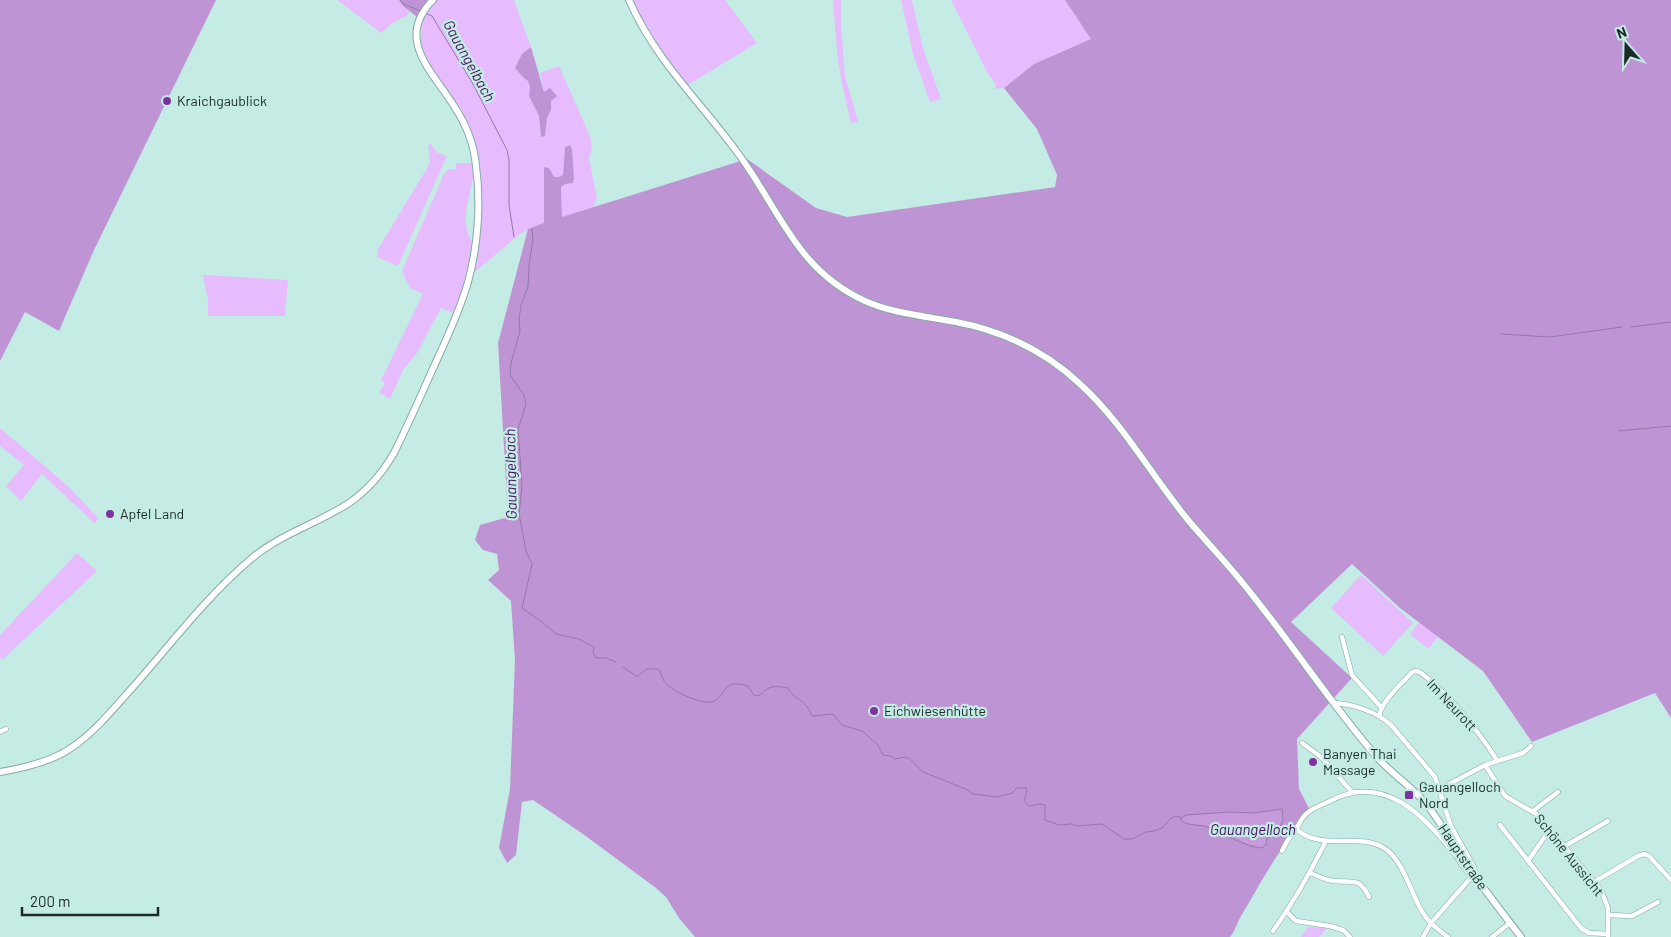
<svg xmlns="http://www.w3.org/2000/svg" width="1671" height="937" viewBox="0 0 1671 937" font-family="Barlow,sans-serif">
  <rect width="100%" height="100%" fill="#c4ece5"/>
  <g fill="#e7bcfe">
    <path d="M337 0H399L409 12 407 16 394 22 381 33Z"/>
    <path d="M437 0H514L531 47 522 54 530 87 529 96 539 116 541 137 545 136 547 118 551 110V101L544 92 540 73 559 66 590 136 592 149 589 158 597 198 593 208 562 218 561 187 565 184 573 183 565 147 563 175 558 177H553L549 168 544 167V223L520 234 476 271 474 269 480 176 459 108 427 62 421 42V28L424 17Z"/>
    <path d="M632 0H725L757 43 686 86 649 35Z"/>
    <path d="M833 0H841V24L845 76 858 122 851 123 841 79 837 53Z"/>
    <path d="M901 0H912L923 48 941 99 930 102 913 54Z"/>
    <path d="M951 0H1065L1092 39 1034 64 1004 88 995 89 996 84 988 74Z"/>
    <path d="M431 144 436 152 447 156 398 266 377 257 378 249 428 167 430 161 428 145Z"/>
    <path d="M456 163H472C472 168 474 174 473 179 469 198 460 223 472 241 469 266 464 290 454 313L441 308 417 353 403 370 390 399 379 393 385 383 381 380 423 294 410 288 402 271 444 174 448 170 456 169Z"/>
    <path d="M203 275 288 280 285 316H208V300Z"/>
    <path d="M0 428 69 487 98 518 95 524 42 474 21 501 6 486 24 465 0 446Z"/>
    <path d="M77 553 97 571 2 660 0 657V635Z"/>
    <path d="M1361 575 1413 623 1383 656 1331 608Z"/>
    <path d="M1419 622 1438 637 1428 649 1410 634Z"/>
    <path d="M1308 927 1327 928 1319 937H1301Z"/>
  </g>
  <g fill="#bf94d5">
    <path d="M0 0H216L94 250 59 331 25 312 0 361Z"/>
    <path d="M399 0H429L417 17 403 6Z"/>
    <path d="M1065 0H1671V718L1655 693 1532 742 1483 671 1400 608 1352 564 1291 622 1352 678 1297 739 1299 789 1311 812C1282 842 1262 881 1241 916 1237 923 1235 931 1230 937H695L679 918 666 897 656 888 583 834 533 800 522 802 516 855 507 863 499 848 510 789 515 660 511 601 488 580 499 570 497 554 483 550 475 540 480 525 508 517 498 343 528 229 544 223V167L549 168 554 177H558L563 175 565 147 570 145 572 149 574 179 573 183 565 184 561 187 562 217 747 159 816 208 847 217 1055 187 1057 175 1037 129 1004 88 1034 64 1091 39Z"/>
    <path d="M531 47 544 92 550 88 557 96 551 101V110L547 118 545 136 541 137 539 116 529 96 530 87 528 81 524 78 515 68 522 54Z"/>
  </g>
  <path fill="#c69adb" stroke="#9379a6" d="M1282 809 1283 820 1278 831 1276 830 1273 836 1267 838 1266 845 1262 848C1246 847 1225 834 1210 828 1200 823 1189 828 1180 819L1186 815 1230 812 1254 813Z"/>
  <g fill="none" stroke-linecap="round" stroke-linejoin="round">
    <g stroke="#9379a6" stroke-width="1">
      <path d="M400 0 403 4 421 11"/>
      <path d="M427 14 432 16 473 84 507 150 509 160V205L514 237"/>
      <path d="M532 229 533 239 529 266 528 287 521 305 519 320 520 331 511 363 510 375 524 395 526 405 518 429 522 486 519 514 526 551 532 564 522 608 542 622 556 634 579 639 594 647 593 653 596 658H606L616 662"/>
      <path d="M1631 327 1671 322"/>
      <path d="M1501 334 1550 337 1622 327"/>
      <path d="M1619 431 1671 426"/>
      <path d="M623 667 636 676H638L647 669C650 669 656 668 659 670 661 672 662 678 664 681 671 691 693 700 705 702 728 705 717 676 748 686L754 695 757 696C762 695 763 692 767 689 774 685 781 687 788 688 795 701 805 698 812 716L833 714 842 725 862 731 878 745 883 755 891 756 895 759 905 757 909 758 923 772 968 790 973 794 997 797 1012 793 1017 788H1026L1027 791 1024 801 1029 806 1040 804 1045 805V820L1059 825 1071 824 1077 826 1102 824 1124 839H1132L1146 832 1154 831 1162 828 1171 818 1176 816 1181 818"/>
    </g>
    <g stroke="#83aaa4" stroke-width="5.5">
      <g id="minor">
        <path d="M1342 637 1352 675 1382 708"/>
        <path d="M1334 703C1353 704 1377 712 1391 725L1435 777 1451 826 1474 867 1475 872 1474 874"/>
        <path d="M1379 716C1383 699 1400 686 1411 673L1415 671 1420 672C1450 695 1476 728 1497 760"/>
        <path d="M0 732 6 729"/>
        <path d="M1302 743 1321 757 1352 792"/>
        <path d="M1485 765 1505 796 1538 815 1601 890 1608 908V937"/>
        <path d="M1440 789 1485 765 1523 753 1531 746"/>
        <path d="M1533 811 1558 792"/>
        <path d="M1500 825 1581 928 1589 933 1608 934"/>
        <path d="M1296 829C1324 853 1360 830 1387 850 1405 864 1412 898 1425 916 1431 925 1440 931 1448 937"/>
        <path d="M1565 846 1608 821"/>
        <path d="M1282 851C1287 840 1290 837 1296 829 1299 826 1299 822 1302 819 1308 809 1320 806 1330 801 1385 772 1425 817 1456 856 1462 864 1464 873 1474 874"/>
        <path d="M1528 861 1550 829"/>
        <path d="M1310 873C1318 876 1325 880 1333 881 1353 883 1359 876 1369 897"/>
        <path d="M1594 882 1638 856 1645 854 1649 856 1671 880"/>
        <path d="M1287 912 1296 921 1330 926 1343 930 1350 937"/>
        <path d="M1609 915 1632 916 1658 902"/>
        <path d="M1273 931C1293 903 1310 873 1326 841"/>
        <path d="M1423 937 1431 923 1474 874"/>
        <path d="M1492 937 1510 923"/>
      </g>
    </g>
    <g stroke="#83aaa4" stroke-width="8">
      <g id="secondary">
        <path d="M629 0C656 61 698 99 737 152 779 208 796 270 865 301 894 314 926 316 956 322 1003 331 1046 352 1080 384 1123 423 1151 475 1188 520 1209 545 1233 569 1253 596 1295 648 1332 705 1375 755 1391 774 1413 787 1428 806 1444 828 1458 850 1473 873 1488 895 1505 916 1521 937"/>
        <path d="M0 772C24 768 51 762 71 748 95 732 114 708 133 687 171 644 207 596 251 559 280 534 317 524 349 503 368 490 383 472 394 453 407 427 419 400 431 373 444 344 459 314 468 282 478 246 481 203 476 166 474 144 466 124 454 106 433 72 394 39 433 0"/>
      </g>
    </g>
    <use href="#minor" stroke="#fff" stroke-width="4.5"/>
    <use href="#secondary" stroke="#fff" stroke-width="6"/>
  </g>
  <g fill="#8031a1" stroke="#c4ece5" stroke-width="2">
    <circle cx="167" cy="101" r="5"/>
    <circle cx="110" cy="514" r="5"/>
    <circle cx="874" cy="711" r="5"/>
    <circle cx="1313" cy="762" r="5"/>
    <rect x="1404" y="790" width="10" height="10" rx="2.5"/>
  </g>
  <g text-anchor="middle" stroke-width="4.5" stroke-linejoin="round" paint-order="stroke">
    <g font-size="14" fill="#1c2b29" stroke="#c4ece5" text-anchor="start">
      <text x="177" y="106">Kraichgaublick</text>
      <text x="120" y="519">Apfel Land</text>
      <text x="884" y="716">Eichwiesenhütte</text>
      <text x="1323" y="759">Banyen Thai<tspan x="1323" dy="16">Massage</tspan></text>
      <text x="1419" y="792">Gauangelloch<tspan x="1419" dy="16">Nord</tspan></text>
    </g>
    <g font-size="14" fill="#1c2b29" stroke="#c4ece5">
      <text transform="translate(1452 705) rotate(47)" y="5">Im Neurott</text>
      <text transform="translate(1569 855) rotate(51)" y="5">Schöne Aussicht</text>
      <text transform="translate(1463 857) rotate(56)" y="5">Hauptstraße</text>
    </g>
    <g font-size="15" font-style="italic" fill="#470e5d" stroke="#c4ece5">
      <text transform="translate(469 61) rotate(61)" y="5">Gauangelbach</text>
      <text transform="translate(511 474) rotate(-91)" y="5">Gauangelbach</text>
      <text x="1253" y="835">Gauangelloch</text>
    </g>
  </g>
  <g transform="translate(1626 45) rotate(340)" stroke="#c4ece5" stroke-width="4" paint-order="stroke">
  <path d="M0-4L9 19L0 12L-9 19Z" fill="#1c2b29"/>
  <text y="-8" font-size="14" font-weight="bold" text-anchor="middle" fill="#1c2b29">N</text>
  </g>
  <path d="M22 907v8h136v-8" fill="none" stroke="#1c2b29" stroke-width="2.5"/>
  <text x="30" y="907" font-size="15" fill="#1c2b29" stroke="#c4ece5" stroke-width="4" paint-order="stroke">200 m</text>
</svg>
